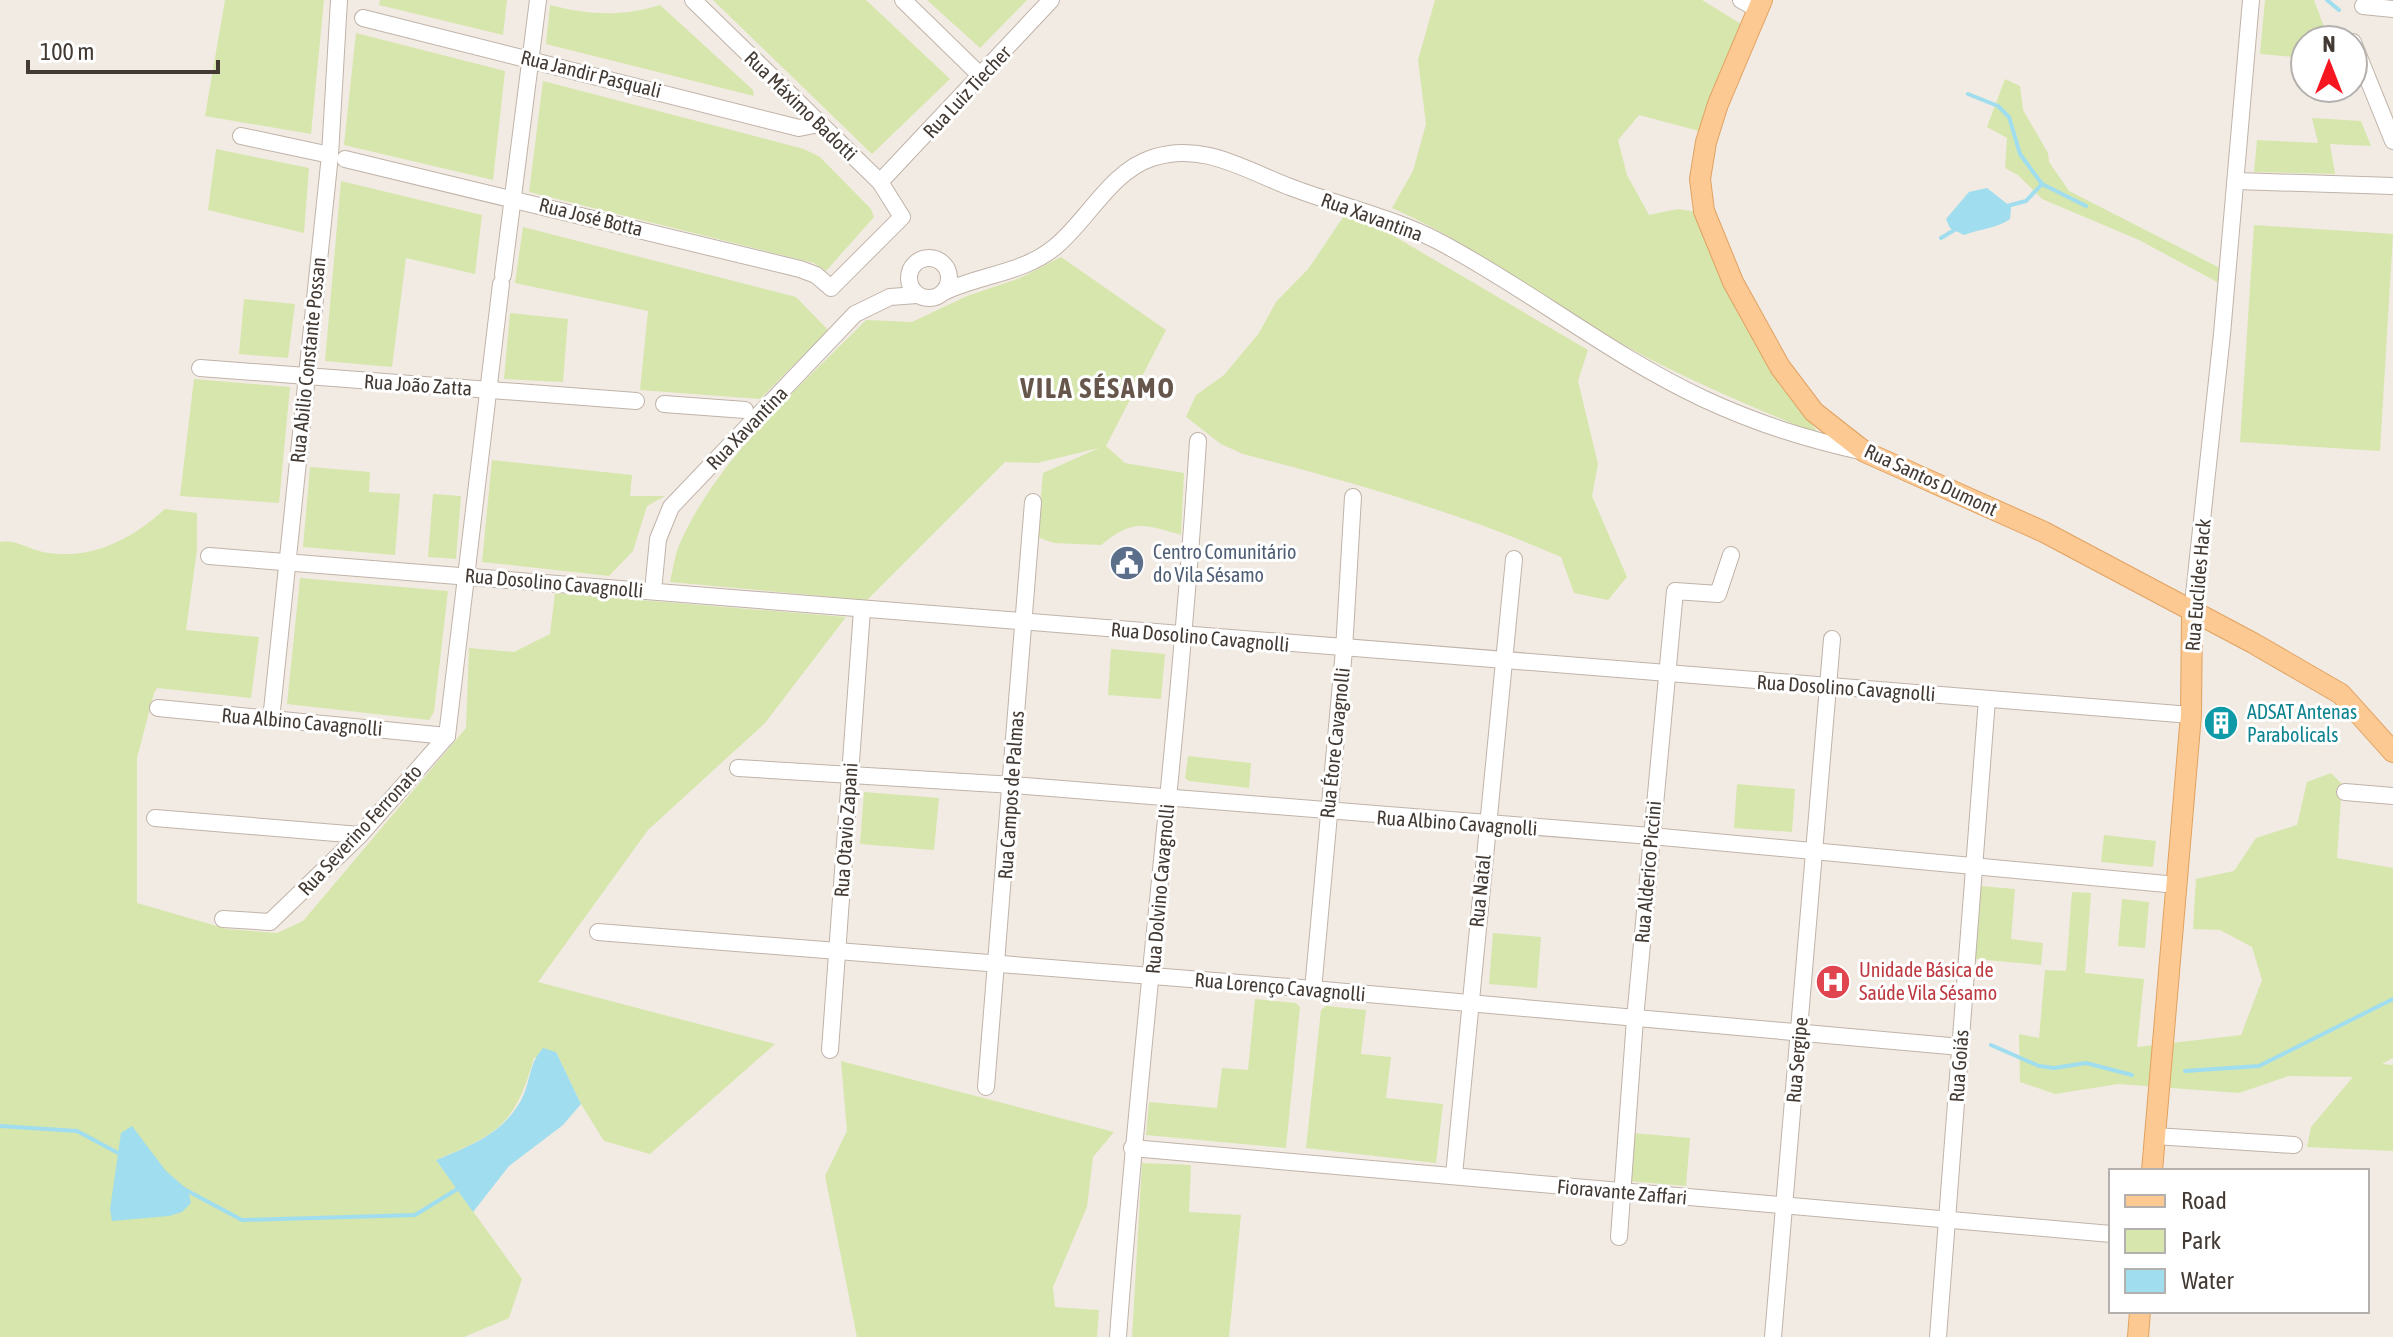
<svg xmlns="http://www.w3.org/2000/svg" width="2393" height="1337" viewBox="0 0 2393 1337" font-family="'Asap Condensed',sans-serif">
  <rect width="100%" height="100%" fill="#f1ebe3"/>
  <g fill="#d7e6ac">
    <path d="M225 0H324L311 134 205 116Z"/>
    <path d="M380 0H507L503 35 379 5Z"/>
    <path d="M713 0H866L950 79 872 154Z"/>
    <path d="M927 0H1027L980 48Z"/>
    <path d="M1435 0H1702L1741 24 1715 102 1699 131 1639 115 1618 140 1627 175 1649 215 1678 209 1698 212 1793 401 1821 436C1750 405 1678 377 1612 338 1538 295 1470 242 1392 208L1413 171 1426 124 1418 60Z"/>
    <path d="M2265 0H2314L2329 40H2305V58L2260 54Z"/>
    <path d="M550 5C588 15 622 17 660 5L753 90 754 96 546 44Z"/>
    <path d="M356 33 505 71 493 180 344 145Z"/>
    <path d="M2005 79 2020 86 2023 110 2048 153 2049 162 2069 191 2220 268 2219 283 2139 240 2042 199 2018 175 2005 168 2007 138 1987 127Z"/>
    <path d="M543 81 804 149 820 157 871 209 874 217 826 271 814 263 529 192Z"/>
    <path d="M2312 118 2361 121 2371 146 2330 144 2335 174 2254 172 2257 140 2318 143Z"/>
    <path d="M216 149 309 168 304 233 208 210Z"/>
    <path d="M341 181 482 215 475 274 406 258 392 367 325 361Z"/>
    <path d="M1345 214 1375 225 1588 350 1578 381 1598 464 1592 496 1627 577 1608 600 1574 593 1561 557C1459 512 1350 482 1243 454L1221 444 1186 417 1196 395 1224 375 1259 333 1276 302 1309 268Z"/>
    <path d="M2254 225 2393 234 2380 451 2240 442Z"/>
    <path d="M523 227 796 297 828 330 760 399 640 390 648 311 515 283Z"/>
    <path d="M1061 257 1166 330 1106 446 1125 463 1184 473 1181 535C1143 524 1133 519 1101 545L1054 543 1037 537 1043 473 1099 448 1037 463 1005 462 867 600 670 582C673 569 675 553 681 541 720 455 801 386 866 320L912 322 967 296 1020 278Z"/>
    <path d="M244 299 295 304 288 358 239 354Z"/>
    <path d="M510 313 568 319 563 382 504 379Z"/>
    <path d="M194 379 290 387 279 503 180 496Z"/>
    <path d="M492 460 632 475 630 496H665L647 506 633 551 609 576 482 562Z"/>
    <path d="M310 467 370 472 369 492 400 494 395 555 303 547Z"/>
    <path d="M433 494 461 496 456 559 428 557Z"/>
    <path d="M165 509 197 513V550L186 630 259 637 251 698 157 688 154 693 137 758V903L227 929 277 933 303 921 466 728 469 648 514 652 550 634 555 593 846 617 765 723 648 830 538 982 775 1044 650 1154 604 1141 581 1104 556 1052 534 1058C515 1125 498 1134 436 1160L522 1279 509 1318 464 1337H0V542C16 539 28 549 43 552 90 561 131 540 165 509Z"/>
    <path d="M300 578 448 591 434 712 429 720 287 704Z"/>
    <path d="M1111 649 1165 654 1161 699 1108 695Z"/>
    <path d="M1188 756 1251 763 1249 788 1189 781 1185 778Z"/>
    <path d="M2331 773 2342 784 2337 858 2393 868V1058L2382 1064 2393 1065V1151L2307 1147 2311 1127 2353 1077 2289 1076 2239 1093 2118 1084 2055 1094 2020 1082 2019 1034 2039 1038 2045 970 2066 971 2072 892 2091 893 2085 973 2144 979 2137 1047 2241 1035 2262 980 2252 947 2220 930 2193 929 2196 879 2234 871 2256 838 2297 825 2307 782Z"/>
    <path d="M1737 784 1795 789 1792 832 1734 828Z"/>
    <path d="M864 792 939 798 934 850 860 844Z"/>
    <path d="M2104 835 2156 841 2153 867 2101 862Z"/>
    <path d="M1980 886 2015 889 2011 939 2043 943 2041 965 1974 959Z"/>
    <path d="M2122 899 2149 902 2145 948 2118 946Z"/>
    <path d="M1493 933 1541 937 1537 988 1489 984Z"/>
    <path d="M1255 999 1296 1003 1300 1007 1286 1148 1146 1135 1149 1102 1217 1108 1222 1068 1248 1070Z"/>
    <path d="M1326 1006 1366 1010 1361 1054 1391 1057 1386 1098 1443 1104 1436 1163 1306 1148 1321 1010Z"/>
    <path d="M841 1061 1114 1132 1093 1157 1087 1207 1053 1287 1055 1307 1099 1310 1097 1337H857L825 1176 847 1131Z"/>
    <path d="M1633 1133 1690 1138 1686 1186 1628 1181Z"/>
    <path d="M1142 1163 1191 1165 1189 1212 1241 1215 1229 1337H1132Z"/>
  </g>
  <g fill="#a0ddee">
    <path d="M1987 188 2011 207 2010 219C1998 228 1979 229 1964 235L1950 228 1946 219 1969 192Z"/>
    <path d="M543 1048 556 1052 581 1104 563 1125 509 1166 473 1212 436 1160C472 1145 507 1132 524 1094 531 1077 530 1062 543 1048Z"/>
    <path d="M132 1126 166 1171 188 1190 191 1203 182 1212 169 1216 112 1221 110 1209 121 1133Z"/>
  </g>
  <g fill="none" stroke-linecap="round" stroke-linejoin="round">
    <g stroke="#a0ddee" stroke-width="4">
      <path d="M2327 0 2339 10"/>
      <path d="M1968 94 1998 106 2009 117 2020 154 2042 184 2086 206"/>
      <path d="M2007 206 2026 201 2042 184"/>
      <path d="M1941 238 1956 229"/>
      <path d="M1991 1045 2039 1066 2054 1068 2086 1063 2132 1075"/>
      <path d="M2185 1071 2259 1066 2393 999"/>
      <path d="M0 1126 77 1131 120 1154"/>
      <path d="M184 1189 242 1220 415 1215 459 1188"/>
    </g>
    <g stroke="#c0b3a9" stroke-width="18">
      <g id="minor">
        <path d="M903 0 982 77"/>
        <path d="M1741 0 1759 10"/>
        <path d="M2363 6 2393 9"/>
        <path d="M363 18 799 128 819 124"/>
        <path d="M2353 42 2393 141"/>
        <path d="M241 136 330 155"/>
        <path d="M345 159 800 269 816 275 831 288 902 217 880 182 693 0"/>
        <path d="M2236 181 2393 186"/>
        <path d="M880 182 1051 0"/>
        <circle cx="929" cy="278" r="20"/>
        <path d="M503 275 538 0"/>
        <path d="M944 292C979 275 1024 273 1055 247 1088 220 1110 172 1152 158 1202 141 1245 170 1290 187 1340 206 1391 217 1438 241 1529 289 1610 355 1704 399 1758 424 1806 439 1864 452"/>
        <path d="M200 368 636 401"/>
        <path d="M664 404 745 410"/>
        <path d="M209 556 2191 715"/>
        <path d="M653 591 658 539 671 507 855 314 890 297 917 295"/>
        <path d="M2192 613 2222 334 2251 0"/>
        <path d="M158 708 447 736"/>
        <path d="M271 720 330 155 339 0"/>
        <path d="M447 736 501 284"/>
        <path d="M738 768 1013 785 1651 836 2177 885"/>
        <path d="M2345 792 2393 796"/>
        <path d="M155 818 360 835"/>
        <path d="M223 919 270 922 360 835 447 736"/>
        <path d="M598 932 1290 987 1961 1047"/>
        <path d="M1313 990 1344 650 1353 497"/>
        <path d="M830 1050 862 610"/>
        <path d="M986 1087 1033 502"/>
        <path d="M2155 1136 2294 1145"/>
        <path d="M1132 1148 2111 1234"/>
        <path d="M1454 1175 1514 559"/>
        <path d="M1619 1237 1635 1019 1675 591 1718 594 1731 555"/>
        <path d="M1118 1337C1140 1038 1179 740 1198 441"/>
        <path d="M1773 1337 1832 639"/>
        <path d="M1938 1337 1987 699"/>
      </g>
    </g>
    <g stroke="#e1a262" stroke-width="22">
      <g id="major">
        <path d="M1762 0 1718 104 1706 142 1700 179 1704 211 1733 282 1780 367 1814 412 1865 452 2044 532 2253 643 2341 694 2393 752"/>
        <path d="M2152 1171 2191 715 2192 613"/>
        <path d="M2138 1337 2140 1311"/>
      </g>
    </g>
    <use href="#minor" stroke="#fff" stroke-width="16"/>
    <use href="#major" stroke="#fcc992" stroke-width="20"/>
  </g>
  <defs>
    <g id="civic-disc" transform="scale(1.8)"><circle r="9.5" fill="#5c6f8a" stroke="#fff"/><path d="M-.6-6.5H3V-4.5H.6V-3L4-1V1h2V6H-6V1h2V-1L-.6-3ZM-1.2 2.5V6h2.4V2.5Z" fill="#fff"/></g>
    <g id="building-disc" transform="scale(1.8)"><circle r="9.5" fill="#0f9aa8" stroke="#fff"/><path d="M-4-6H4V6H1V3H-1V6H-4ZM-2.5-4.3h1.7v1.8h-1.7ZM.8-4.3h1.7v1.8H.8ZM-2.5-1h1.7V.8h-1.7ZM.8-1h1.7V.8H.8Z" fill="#fff"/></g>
    <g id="hospital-disc" transform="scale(1.8)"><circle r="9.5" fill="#e0444e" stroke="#fff"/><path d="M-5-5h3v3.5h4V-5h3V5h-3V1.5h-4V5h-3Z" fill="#fff"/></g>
  </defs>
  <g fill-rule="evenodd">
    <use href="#civic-disc" x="1127" y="563"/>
    <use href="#building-disc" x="2221" y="723"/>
    <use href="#hospital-disc" x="1833" y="982"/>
  </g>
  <g text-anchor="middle" stroke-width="6" stroke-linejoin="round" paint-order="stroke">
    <g font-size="20" fill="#433a34" stroke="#fff">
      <text transform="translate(591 74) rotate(14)" y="7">Rua Jandir Pasquali</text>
      <text transform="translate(967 92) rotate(-47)" y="7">Rua Luiz Tiecher</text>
      <text transform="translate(801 106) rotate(44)" y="7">Rua Máximo Badotti</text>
      <text transform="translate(591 217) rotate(14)" y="7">Rua José Botta</text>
      <text transform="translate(1372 217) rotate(20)" y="7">Rua Xavantina</text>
      <text transform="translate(308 360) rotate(-84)" y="7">Rua Abilio Constante Possan</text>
      <text transform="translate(418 385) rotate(4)" y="7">Rua João Zatta</text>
      <text transform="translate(747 428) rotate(-46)" y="7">Rua Xavantina</text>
      <text transform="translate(1931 480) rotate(25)" y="7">Rua Santos Dumont</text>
      <text transform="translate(554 583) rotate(5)" y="7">Rua Dosolino Cavagnolli</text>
      <text transform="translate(2198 585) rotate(-85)" y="7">Rua Euclides Hack</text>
      <text transform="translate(1200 637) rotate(5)" y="7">Rua Dosolino Cavagnolli</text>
      <text transform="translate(1846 688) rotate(4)" y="7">Rua Dosolino Cavagnolli</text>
      <text transform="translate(302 722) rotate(5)" y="7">Rua Albino Cavagnolli</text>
      <text transform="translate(1335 743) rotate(-84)" y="7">Rua Étore Cavagnolli</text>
      <text transform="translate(1011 795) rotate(-86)" y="7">Rua Campos de Palmas</text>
      <text transform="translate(1457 823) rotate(4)" y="7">Rua Albino Cavagnolli</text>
      <text transform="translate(360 830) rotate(-47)" y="7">Rua Severino Ferronato</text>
      <text transform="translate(846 830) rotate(-86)" y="7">Rua Otavio Zapani</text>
      <text transform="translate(1648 872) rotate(-85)" y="7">Rua Alderico Piccini</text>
      <text transform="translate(1160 889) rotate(-85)" y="7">Rua Dolvino Cavagnolli</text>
      <text transform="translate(1480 891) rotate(-84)" y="7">Rua Natal</text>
      <text transform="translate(1280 987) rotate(5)" y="7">Rua Lorenço Cavagnolli</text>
      <text transform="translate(1797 1060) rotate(-85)" y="7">Rua Sergipe</text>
      <text transform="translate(1959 1066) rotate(-86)" y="7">Rua Goiás</text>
      <text transform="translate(1622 1192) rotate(5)" y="7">Fioravante Zaffari</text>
    </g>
    <g font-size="20" fill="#4e5e75" stroke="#fff" text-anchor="start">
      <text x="1153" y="559">Centro Comunitário<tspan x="1153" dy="23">do Vila Sésamo</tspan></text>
    </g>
    <g font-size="20" fill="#0d838f" stroke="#fff" text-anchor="start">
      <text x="2247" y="719">ADSAT Antenas<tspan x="2247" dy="23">Parabolicals</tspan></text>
    </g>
    <g font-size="20" fill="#be3a42" stroke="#fff" text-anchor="start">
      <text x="1859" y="977">Unidade Básica de<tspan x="1859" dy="23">Saúde Vila Sésamo</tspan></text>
    </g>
    <g font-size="28" font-weight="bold" letter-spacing="2" fill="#66564b" stroke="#fff">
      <text x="1098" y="398">VILA SÉSAMO</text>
    </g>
  </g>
  <rect x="2109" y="1169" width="260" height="144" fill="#ffffff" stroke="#b4b0ae" stroke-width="2"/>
  <rect x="2125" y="1195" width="40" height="12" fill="#fcc992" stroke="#b4b0ae" stroke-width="2"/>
  <text x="2181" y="1209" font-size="24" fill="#433a34">Road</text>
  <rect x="2125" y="1229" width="40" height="24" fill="#d7e6ac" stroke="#b4b0ae" stroke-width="2"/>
  <text x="2181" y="1249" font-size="24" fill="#433a34">Park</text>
  <rect x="2125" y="1269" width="40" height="24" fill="#a0ddee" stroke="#b4b0ae" stroke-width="2"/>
  <text x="2181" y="1289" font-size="24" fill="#433a34">Water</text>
  <g transform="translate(2329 64)"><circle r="38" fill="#ffffff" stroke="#b4b0ae" stroke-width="2"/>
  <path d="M0-6L14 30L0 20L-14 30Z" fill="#f6161f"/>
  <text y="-12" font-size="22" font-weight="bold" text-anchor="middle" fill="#433a34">N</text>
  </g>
  <path d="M28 60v12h190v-12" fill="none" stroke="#433a34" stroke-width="4"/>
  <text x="40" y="60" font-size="24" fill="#433a34" stroke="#ffffff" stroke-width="6" paint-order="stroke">100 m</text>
</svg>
